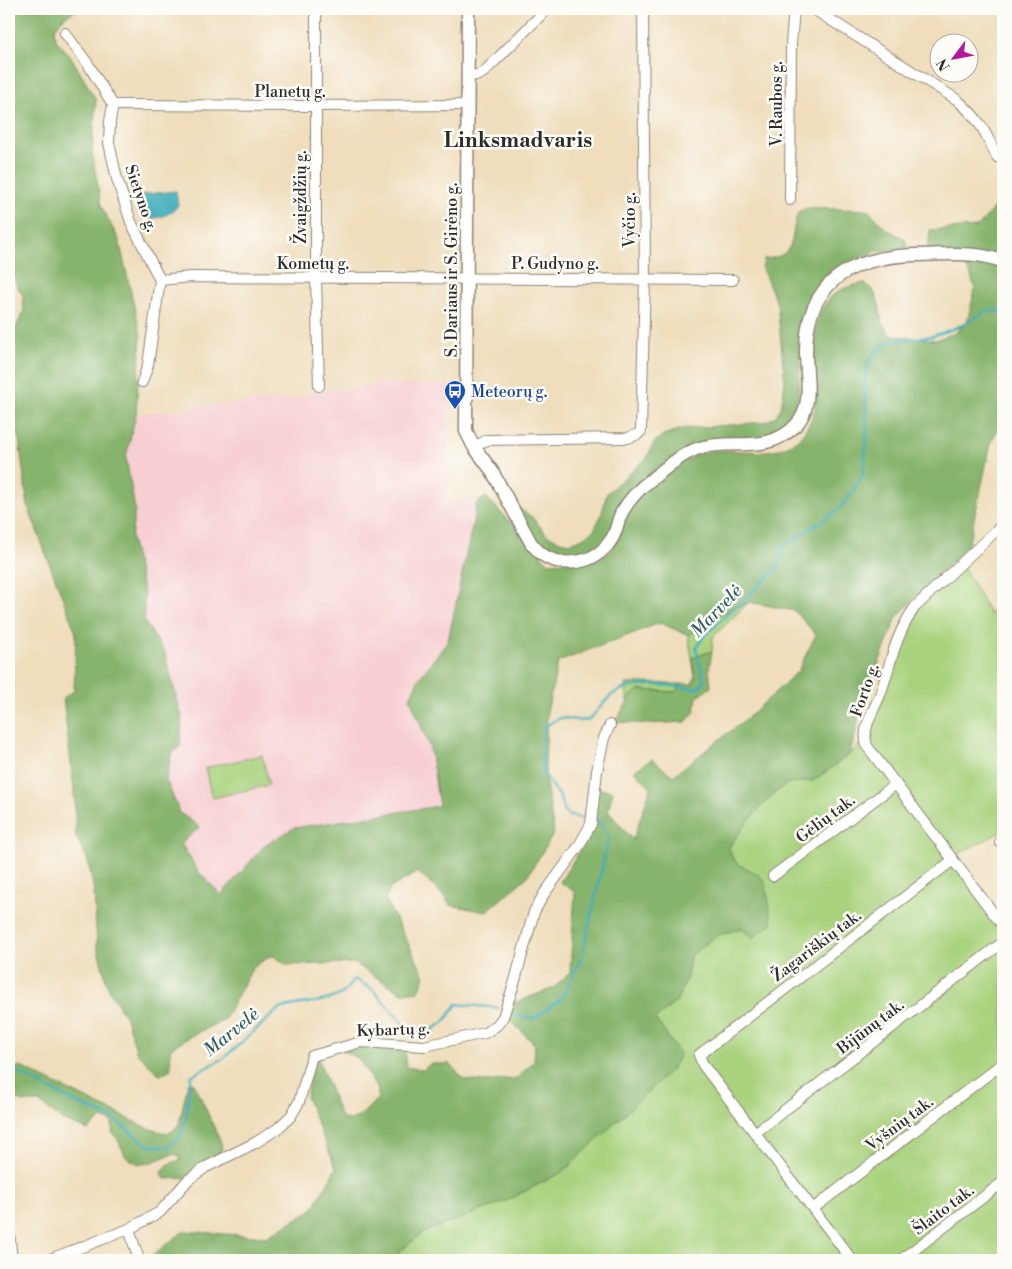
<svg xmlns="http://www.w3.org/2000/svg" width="1012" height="1269" viewBox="0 0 1012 1269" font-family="'Libre Bodoni',serif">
  <rect width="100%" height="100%" fill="#fdfcf7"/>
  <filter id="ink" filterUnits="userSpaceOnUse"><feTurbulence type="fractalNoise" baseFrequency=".02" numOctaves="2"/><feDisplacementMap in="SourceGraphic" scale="10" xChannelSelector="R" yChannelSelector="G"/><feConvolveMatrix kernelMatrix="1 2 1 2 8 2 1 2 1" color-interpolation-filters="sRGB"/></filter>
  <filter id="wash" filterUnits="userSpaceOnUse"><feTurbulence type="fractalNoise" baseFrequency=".0096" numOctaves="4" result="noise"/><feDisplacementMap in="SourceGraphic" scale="20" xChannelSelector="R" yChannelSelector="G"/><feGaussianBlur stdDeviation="1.12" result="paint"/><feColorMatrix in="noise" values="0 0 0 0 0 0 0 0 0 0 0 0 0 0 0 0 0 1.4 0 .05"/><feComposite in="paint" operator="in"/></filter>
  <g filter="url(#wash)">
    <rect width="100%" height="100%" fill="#efddbb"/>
    <path fill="#f7cfd2" d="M372 384H449L448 499 477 503 448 641 418 680 410 698 430 748 439 806 294 828 240 871 221 895 197 870 181 842 200 827 180 813 166 780 171 755 180 746 164 651 144 621V593L131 538 135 509 126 457 136 414 189 409V407L300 398 314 391 371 387Z"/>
    <g fill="#a8d27d" stroke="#6a7e54">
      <path d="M961 562 990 614 1003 609V831L954 856 1003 920V1260H390L422 1233 506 1201 564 1171 680 1054 655 1019 676 1002 687 977 690 956 716 936 741 928 760 877C747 869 731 864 729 847L748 821 772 795 788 783 813 781 850 754 865 740 904 622Z"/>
      <path d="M749 602 713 637 712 651 692 658 688 635 719 615Z"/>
      <path d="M641 683 681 684 676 692 640 690 633 694 627 702 626 684Z"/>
      <path d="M262 755 269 785 212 798 205 768Z"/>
    </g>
    <g fill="#86b46c" stroke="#58704c">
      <path d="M9 9H122H79L64 17 54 30 56 40 71 57 96 100 92 153 101 206 119 240 141 336 136 414 126 457 135 509 131 538 144 593V621L164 651 182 718 180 746 171 755 166 780 180 813 200 827 181 843 197 870 221 895 265 845 294 828 439 806 430 748 410 698 418 680 448 641 477 503 486 497 549 563C563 562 590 561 602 557 617 552 623 520 632 506 643 488 671 469 690 458 722 438 779 469 804 432 807 427 811 421 813 415 817 403 816 387 815 374 813 346 811 312 836 293 844 287 855 285 864 283 882 295 877 306 883 323 885 327 888 331 890 335L935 340 955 333 967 322 975 289 970 273 964 265 954 260 927 261 930 230 978 227 1003 196V423L992 439 968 546 924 588 897 617 863 703 850 754 813 781 788 783 772 795 748 821 729 847C732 871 754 865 764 881 768 888 770 915 772 924L752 938 741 928 716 936 690 956 687 977 676 1002 655 1019 680 1054 673 1068 564 1171 506 1201 422 1233 390 1260H146L184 1231 266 1237 313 1209 336 1168 306 1097 314 1061 318 1058 341 1118C357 1125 367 1108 378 1098V1090L359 1059 343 1051 359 1045 405 1048 406 1067 423 1070 430 1064H450L464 1080 485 1082 517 1078 534 1061 535 1045 506 1016 514 1003 554 988 570 972 575 892 560 882 590 834 598 789 613 791 608 811 633 840 651 787 634 771 652 759 673 776 751 715 798 671 816 635 795 611 749 602 719 615 688 635 660 623 558 662 547 712 545 777 554 833 527 877 486 912 450 905 442 894 418 872 390 888 385 899 425 976 419 991 402 993 354 963 287 965 272 955 253 967 225 1019 180 1042 170 1049 171 1069 160 1075 137 1053 126 1018 108 988 97 946 94 890 87 858 76 837 74 788 63 698 74 691 76 633 28 507 13 395 14 331 24 311 23 296 16 284 9 263Z"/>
      <path d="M807 208 868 210 886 229 905 239 907 248 875 252 844 263 832 270 822 281 808 304 802 328 798 403 791 420 784 428 769 437 706 442 633 490 601 546 579 558 550 554 535 541 517 507 532 517 547 535 560 541 570 543 583 538 594 530 601 516 607 493 647 458 653 444 663 435 682 429 765 422 775 417 781 408 785 383 777 303 762 269 764 259C799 257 789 237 798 212Z"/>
      <path d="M712 651 709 669 711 687 697 697 695 711 686 722 649 724 615 722 633 694 640 690 676 692 681 684H692L695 677 692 658Z"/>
      <path d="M19 1066 107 1109C127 1115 152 1136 172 1132L179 1124 188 1083H194L220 1140 222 1147 219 1155 186 1178 165 1179 162 1174C166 1163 171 1163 181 1160L179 1155C166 1152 154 1165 140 1164 136 1163 130 1159 126 1157L117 1138 112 1133V1122L102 1118 88 1130 62 1120 39 1102H24L17 1100 15 1069Z"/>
    </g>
    <path fill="#3eadba" stroke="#346c72" d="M176 191 178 205C171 216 152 222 141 215L136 200 139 195Z"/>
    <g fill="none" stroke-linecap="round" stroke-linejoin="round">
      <g stroke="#3eadba" stroke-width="2.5">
        <path d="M589 819 570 816 564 811 559 795 543 773 542 752 544 727C549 724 556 719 561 718 570 717 581 724 589 719 594 716 605 700 613 694 635 679 673 686 697 689L704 682 696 648 705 635 778 568 783 546 827 518 843 505 863 476 867 438 865 380 869 358 884 345 893 341 933 336 963 325 986 311H1003"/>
        <path d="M517 1016 535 1018 561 999 582 956 609 837 599 820H595"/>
        <path d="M9 1072 21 1074 76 1103 113 1118 147 1145 169 1147 181 1135 187 1109 191 1076 224 1058 279 1009C297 1002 325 1004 341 994 346 991 350 984 354 979L372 989 410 1031 426 1034 444 1022 457 1004 499 1008"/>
      </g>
    </g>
  </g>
  <g filter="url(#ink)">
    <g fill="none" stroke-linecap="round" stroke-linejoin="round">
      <g stroke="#8d8473" stroke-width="12">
        <g id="minor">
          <path d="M316 9V278L319 386"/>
          <path d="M813 9 956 99C979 118 985 131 997 157"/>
          <path d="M65 33 88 64 113 105 110 121 109 143 117 179 131 222 160 280 148 365 142 382"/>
          <path d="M467 76 478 75 484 72 547 9"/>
          <path d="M113 105 315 106 467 105"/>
          <path d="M790 200 791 44 794 9"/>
          <path d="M160 280 191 277 733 280"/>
          <path d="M474 447 487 440 628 438 638 434 641 431 645 279 643 9"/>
          <path d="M1003 524 915 607C895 636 892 659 881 692 875 710 861 726 867 746L1003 926"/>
          <path d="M1000 842 1003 840"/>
          <path d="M773 876 896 784"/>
          <path d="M755 1133 1003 942"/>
          <path d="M9 1203V1232L12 1260"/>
          <path d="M814 1208 1003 1063"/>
          <path d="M129 1229 139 1260"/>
          <path d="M48 1260 129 1229 160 1212 188 1180 206 1167 255 1143 277 1129 291 1116 299 1102 312 1056 361 1042 424 1046 485 1033 497 1025 503 1017 514 984 534 912 544 894 579 846 591 824 597 771 604 738 610 725"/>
          <path d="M852 1260 703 1065 699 1055 953 860"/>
          <path d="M901 1260 1003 1182"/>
        </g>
      </g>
      <g stroke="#8d8473" stroke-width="15">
        <path id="tertiary" d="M468 9 466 431 474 447 492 471 531 543C536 549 541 555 548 558 570 568 598 561 611 540 617 532 617 521 622 512 629 500 641 487 652 479 667 467 685 451 703 447 737 439 769 454 796 425 814 406 806 376 806 353 805 283 850 257 914 255 941 255 979 250 1003 262"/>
      </g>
      <use href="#minor" stroke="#fff" stroke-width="10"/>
      <use href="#tertiary" stroke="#fff" stroke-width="12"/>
    </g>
  </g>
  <defs>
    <g id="bus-pin" transform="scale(1.125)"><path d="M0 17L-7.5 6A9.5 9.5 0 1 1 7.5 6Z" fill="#1a4fb4" stroke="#fdfcf7"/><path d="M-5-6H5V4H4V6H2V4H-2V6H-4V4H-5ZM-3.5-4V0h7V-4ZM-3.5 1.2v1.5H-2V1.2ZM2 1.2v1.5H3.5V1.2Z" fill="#fff"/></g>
  </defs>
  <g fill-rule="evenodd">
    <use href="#bus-pin" x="455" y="391"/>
  </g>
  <g text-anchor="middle" stroke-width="5" stroke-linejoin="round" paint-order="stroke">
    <g font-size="16" fill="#2b2b2b" stroke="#fdfcf7">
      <text x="290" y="97">Planetų g.</text>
      <text transform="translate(776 104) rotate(-90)" y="6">V. Raubos g.</text>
      <text transform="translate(300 197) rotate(-90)" y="6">Žvaigždžių g.</text>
      <text transform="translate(142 198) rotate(71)" y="6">Sietyno g.</text>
      <text transform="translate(629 220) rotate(-90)" y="6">Vyčio g.</text>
      <text x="313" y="269">Kometų g.</text>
      <text x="555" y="269">P. Gudyno g.</text>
      <text transform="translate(451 270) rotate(-90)" y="6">S. Dariaus ir S. Girėno g.</text>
      <text transform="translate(864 690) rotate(-70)" y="6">Forto g.</text>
      <text transform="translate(825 818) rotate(-37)" y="6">Gėlių tak.</text>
      <text transform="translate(816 945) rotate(-37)" y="6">Žagariškių tak.</text>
      <text transform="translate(870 1026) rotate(-37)" y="6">Bijūnų tak.</text>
      <text transform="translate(393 1029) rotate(-2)" y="6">Kybartų g.</text>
      <text transform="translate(899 1123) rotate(-37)" y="6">Vyšnių tak.</text>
      <text transform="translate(943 1209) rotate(-37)" y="6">Šlaito tak.</text>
    </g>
    <g font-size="16" fill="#164399" stroke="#fdfcf7" text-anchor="start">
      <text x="471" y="397">Meteorų g.</text>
    </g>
    <g font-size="18" font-style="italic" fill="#335f64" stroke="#fdfcf7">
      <text transform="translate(716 611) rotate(-46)" y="6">Marvelė</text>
      <text transform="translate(231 1032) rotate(-39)" y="6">Marvelė</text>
    </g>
    <g font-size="21" font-weight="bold" fill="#2b2b2b" stroke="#fdfcf7">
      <text x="518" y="147">Linksmadvaris</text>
    </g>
  </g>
  <rect width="1012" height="1269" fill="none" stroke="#fdfcf7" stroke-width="30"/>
  <g transform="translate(954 58) rotate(238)"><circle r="24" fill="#fdfcf7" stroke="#a9a8a5"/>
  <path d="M0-4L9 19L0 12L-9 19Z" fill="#b5179e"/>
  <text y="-8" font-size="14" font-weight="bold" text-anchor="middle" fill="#2b2b2b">N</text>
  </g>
</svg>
